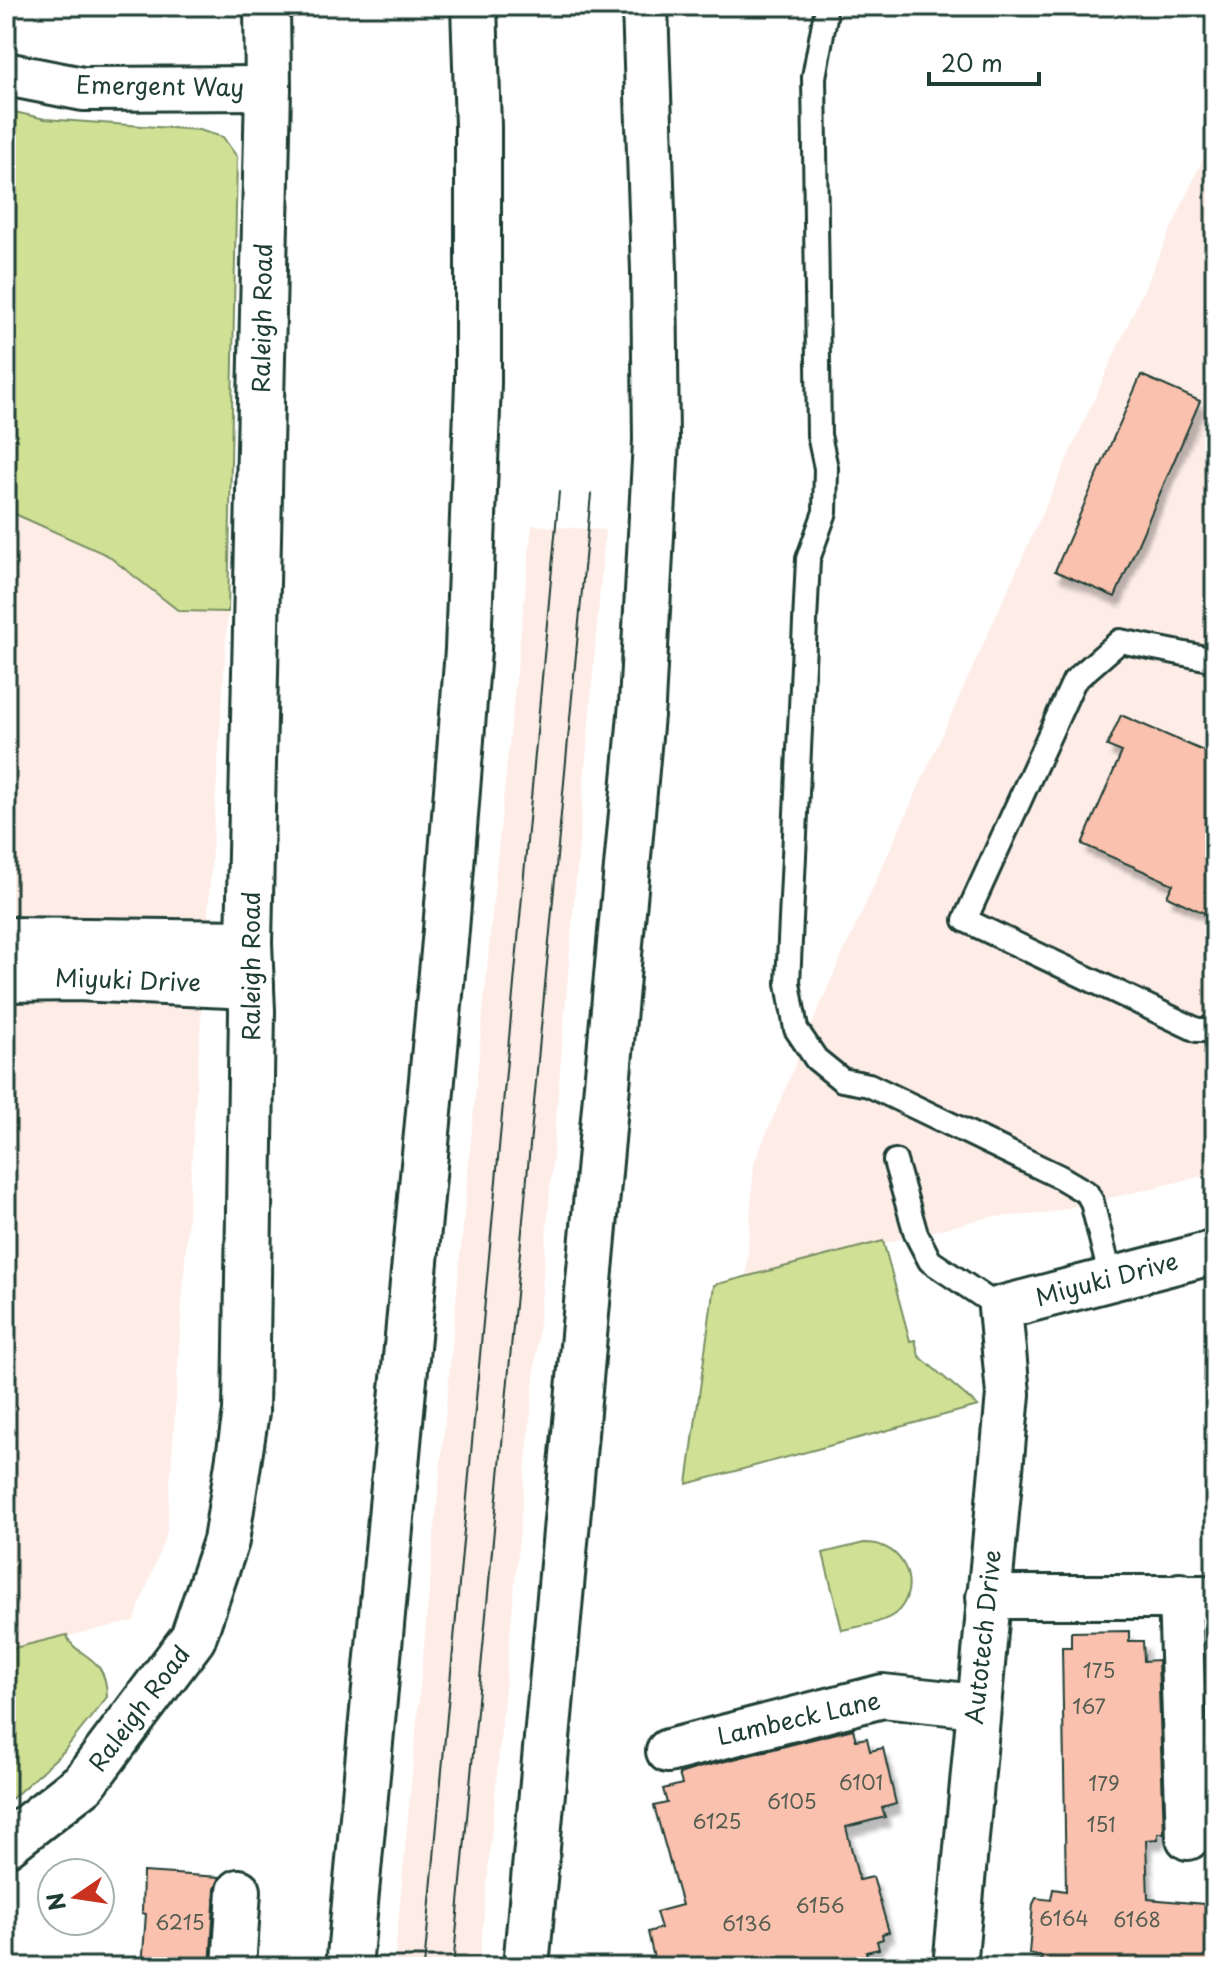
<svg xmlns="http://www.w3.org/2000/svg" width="1221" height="1973" viewBox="0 0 1221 1973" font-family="'Playpen Sans',sans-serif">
  <defs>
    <filter id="shadow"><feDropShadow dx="5" dy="9" stdDeviation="2" flood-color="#0004"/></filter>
  </defs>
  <rect width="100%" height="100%" fill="#fff"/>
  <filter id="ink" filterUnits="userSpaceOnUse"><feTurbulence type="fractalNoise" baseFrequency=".0125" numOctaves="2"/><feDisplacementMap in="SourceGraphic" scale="16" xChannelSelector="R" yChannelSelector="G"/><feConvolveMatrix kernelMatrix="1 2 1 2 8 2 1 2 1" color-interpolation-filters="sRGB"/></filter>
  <g filter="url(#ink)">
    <g fill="#feede7">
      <path d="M1215 132V1173L1044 1214 990 1217 746 1277 754 1163 827 989Z"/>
      <path d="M6 510 107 555 179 611 228 612 167 1532 134 1621 6 1650Z"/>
      <path d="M532 525 605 530 538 1336 479 1967H394L499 839Z"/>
    </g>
    <g fill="#d0e195" stroke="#788f64" stroke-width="2">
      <path d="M6 110 45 119 199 130 223 137 237 157 228 612 179 611 107 555 6 510Z"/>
      <path d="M883 1241 910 1341 915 1340 919 1356 978 1406 687 1484 714 1285Z"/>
      <path d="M864 1543C870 1543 877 1543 882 1546 910 1556 918 1593 896 1613 882 1624 859 1626 842 1630L823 1553Z"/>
      <path d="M67 1635C73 1658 107 1652 107 1697L63 1752 6 1804V1650Z"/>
    </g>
    <g fill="#fac2ae" stroke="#1f3d34" stroke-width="2" filter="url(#shadow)">
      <path d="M1141 375 1200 401 1115 597 1055 571Z"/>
      <path d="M1121 715 1215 756V918L1167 896 1173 884 1082 844 1122 752 1107 746Z"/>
      <path d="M1129 1631V1641H1143L1144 1661 1158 1660 1164 1833H1158V1839L1146 1840 1148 1899 1215 1905V1967H1040L1042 1956 1029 1954 1033 1904 1036 1898 1051 1900 1053 1889 1066 1891 1062 1647H1071V1632Z"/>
      <path d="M1206 1659H1215V1832H1212Z"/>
      <path d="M853 1729 856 1740 867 1738 870 1751 883 1748 896 1804 882 1808 885 1817 846 1827 859 1880 873 1877 889 1932 882 1934 883 1939 877 1941 879 1949 866 1952 871 1967H656L648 1932 661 1928 656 1912 682 1905 654 1806 667 1803 663 1789 682 1784 679 1774 698 1768Z"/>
      <path d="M143 1872 220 1877 215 1889 210 1967H142L146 1914 142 1913Z"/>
    </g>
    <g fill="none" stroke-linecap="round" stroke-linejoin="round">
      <g stroke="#1f3d34" stroke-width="28">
        <g id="lane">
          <path d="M825 17 814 77 819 435 826 468 825 512 808 559 788 983 796 1029 816 1059 842 1080 869 1085 1060 1177 1087 1193 1092 1202 1111 1279"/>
          <path d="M1215 660 1120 641 1074 681 965 920 1197 1030H1215"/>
          <path d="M895 1161 916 1234 930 1261 1000 1308"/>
        </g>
      </g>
      <g stroke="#1f3d34" stroke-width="48">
        <g id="street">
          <path d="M6 74 83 89 268 88"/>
          <path d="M1180 1595 1188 1838"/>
          <path d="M988 1597H1215"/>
          <path d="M668 1751 883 1696 977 1706"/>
          <path d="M234 1967 239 1891"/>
          <path d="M955 1967 1008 1394 1000 1308 1215 1252"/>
        </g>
      </g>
      <g stroke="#1f3d34" stroke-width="50">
        <g id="secondary">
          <path d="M6 940 249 943"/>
          <path d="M6 979 77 978 251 986"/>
          <path d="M6 1844 84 1783 193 1638 226 1541 246 1412 252 1011 249 943 268 88 267 6"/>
        </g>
      </g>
      <g stroke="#1f3d34" stroke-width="50">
        <g id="highway">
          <path d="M349 1967 446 930 468 650 478 383V126L474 6"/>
          <path d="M526 1967 642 704 656 441"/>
        </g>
      </g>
      <use href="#lane" stroke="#fff" stroke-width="22"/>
      <use href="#street" stroke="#fff" stroke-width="42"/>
      <use href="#secondary" stroke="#fff" stroke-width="44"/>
      <use href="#highway" stroke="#fff" stroke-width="44"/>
      <g stroke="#1f3d34" stroke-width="2">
        <path d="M424 1967 559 492"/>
        <path d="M453 1967 591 494"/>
      </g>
      <g stroke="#1f3d34" stroke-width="50" stroke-linecap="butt">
        <path id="highway-bridge" d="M645 6 654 271 656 441"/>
      </g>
      <use href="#highway-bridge" stroke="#fff" stroke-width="44"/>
    </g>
  </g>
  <g text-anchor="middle" stroke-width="7" stroke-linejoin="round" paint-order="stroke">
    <g font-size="20" fill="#565e52">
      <text x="1099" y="1678">175</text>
      <text x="1089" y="1714">167</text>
      <text x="861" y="1790">6101</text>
      <text x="1104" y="1791">179</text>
      <text x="792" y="1809">6105</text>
      <text x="717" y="1829">6125</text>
      <text x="1101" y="1832">151</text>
      <text x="820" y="1913">6156</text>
      <text x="1064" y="1926">6164</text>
      <text x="1137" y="1927">6168</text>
      <text x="180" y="1930">6215</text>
      <text x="747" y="1931">6136</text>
    </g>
    <g font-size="24" fill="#1f3d34" stroke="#fff">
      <text transform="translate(160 87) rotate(1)" y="8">Emergent Way</text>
      <text transform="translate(263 318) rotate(-89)" y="8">Raleigh Road</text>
      <text transform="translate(252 966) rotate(-90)" y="8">Raleigh Road</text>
      <text transform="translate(128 981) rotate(2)" y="8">Miyuki Drive</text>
      <text transform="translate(1107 1280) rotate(-15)" y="8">Miyuki Drive</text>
      <text transform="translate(984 1637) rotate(-84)" y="8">Autotech Drive</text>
      <text transform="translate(140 1709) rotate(-53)" y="8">Raleigh Road</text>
      <text transform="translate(799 1719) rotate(-13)" y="8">Lambeck Lane</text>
    </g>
  </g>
  <rect width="1221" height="1973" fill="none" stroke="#fff" stroke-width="32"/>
  <rect x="16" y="16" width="1189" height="1941" fill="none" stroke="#1f3d34" stroke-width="3" filter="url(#ink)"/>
  <g transform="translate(76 1897) rotate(257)"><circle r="38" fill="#ffffff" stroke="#a5b1ae" stroke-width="2"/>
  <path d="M0-6L14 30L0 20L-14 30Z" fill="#c8321e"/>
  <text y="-12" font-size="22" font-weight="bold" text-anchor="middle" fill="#1f3d34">N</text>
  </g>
  <path d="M929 72v12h110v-12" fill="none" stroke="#1f3d34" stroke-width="4"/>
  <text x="941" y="72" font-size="24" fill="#1f3d34" stroke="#ffffff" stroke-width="6" paint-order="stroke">20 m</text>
</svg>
